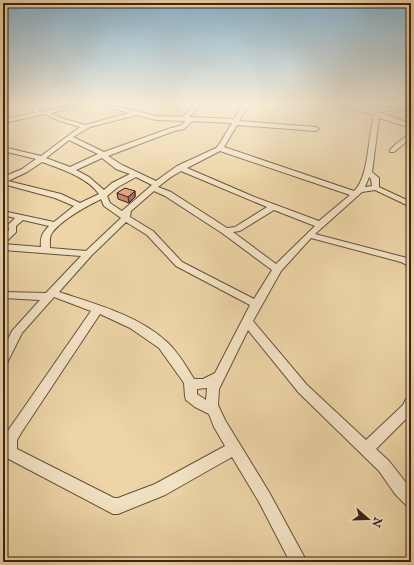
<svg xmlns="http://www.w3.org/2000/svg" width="414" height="565" viewBox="0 0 414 565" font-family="'IM FELL English',serif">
  <rect width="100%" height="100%" fill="#edd5a7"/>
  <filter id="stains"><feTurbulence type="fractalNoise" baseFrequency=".005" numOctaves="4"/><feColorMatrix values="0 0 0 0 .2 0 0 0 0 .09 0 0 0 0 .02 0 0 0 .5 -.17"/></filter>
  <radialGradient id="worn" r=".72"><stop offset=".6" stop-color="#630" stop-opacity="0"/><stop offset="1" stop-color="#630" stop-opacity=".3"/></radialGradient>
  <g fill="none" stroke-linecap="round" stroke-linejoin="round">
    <g stroke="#68503c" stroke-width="2">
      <g id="minor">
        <path d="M31 104H37L40 112 79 104H90L51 113 61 118 85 125 129 113 96 104H106L156 116 182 117 196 104H202L189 117 234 119 243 104H249L239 121 316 127 319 129 316 131 237 125 224 147 354 191C369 178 368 135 374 115L332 104H343L371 110 367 104H373L376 109 411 104V108L379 112 411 124V128L379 118 372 172 379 178V187L411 202V207L375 190 362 192 315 234 407 258 411 260V267L401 262 311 238 281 271 253 321 307 385 366 440 403 405 406 399 411 398V414L376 449 389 461 411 489V507L406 505 395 494 379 471 299 393 248 330 219 389 218 405 225 420 269 492 307 562H290L259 502 232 457 165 495 118 514H113L3 456V439L5 435 91 311 54 297 22 333 7 363 3 365V349L12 331 40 300 3 298V292L46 293 81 256 3 250V244L41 247C40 238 42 233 49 226L23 220 16 226V232L6 242 3 243V235L9 230 8 225 15 218 3 215V211L54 222 74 206 55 198 3 184V177L22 169 36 159 3 151V147L41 156 80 127 57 120 45 114 3 123V119L34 113ZM136 115 156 120 186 121 180 126 171 128 104 152 73 137 90 127ZM192 121 232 123 220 143 216 148 177 166 156 181 122 165 108 156 174 131 184 129ZM69 140 98 154 70 167 46 158ZM220 151 350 195 319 221 252 196 187 168ZM102 158 116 169 130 174 112 183 104 190 89 177 76 170ZM42 162C61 169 87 177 99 194L80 203 61 194 8 181 27 172ZM181 171 267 207 235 227 227 228 171 192 158 187 171 177ZM136 177 152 185 122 211 110 203 107 196 118 187ZM369 177 371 179 372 186 365 187ZM154 191 165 196 222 233 272 270 254 299 182 262 153 231 130 217 131 211ZM101 199 104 206 121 218 86 251 50 248C50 243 49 237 52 233 61 220 87 206 101 199ZM274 210 315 226 276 264 233 232 240 231ZM126 222 147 235 176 266 250 305 215 373 203 379H194C186 366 178 352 167 342 138 315 95 304 59 292L91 256ZM100 314 130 328 159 348 184 383 185 396 186 400 195 407 209 414 214 427 225 446 155 484 118 498H114L17 449V440L21 433ZM207 388V389L206 400 197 394V389Z"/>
        <path d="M411 133V138L394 152H390V150L397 143Z"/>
      </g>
    </g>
    <use href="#minor" fill="#f3e4c6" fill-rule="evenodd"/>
  </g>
  <path fill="#c58a72" stroke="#3c2418" d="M135 191V197L129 203 118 199 117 193Z"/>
  <path fill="#a0705d" stroke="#3c2418" d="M135 191V197L129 203 128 197Z"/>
  <path fill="#e5a085" stroke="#3c2418" d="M125 188 135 191 128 197 117 193Z"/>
  <linearGradient id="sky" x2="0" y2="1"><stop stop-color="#89b5d1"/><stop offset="0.57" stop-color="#f7ecd7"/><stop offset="1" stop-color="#f7ecd7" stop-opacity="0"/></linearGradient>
  <rect width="414" height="183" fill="url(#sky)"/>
  <rect width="414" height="565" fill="none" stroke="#edd5a7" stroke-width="16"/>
  <rect x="4" y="4" width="406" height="557" fill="none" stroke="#3c2418" stroke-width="2"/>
  <rect x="8" y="8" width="398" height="549" fill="none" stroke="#3c2418"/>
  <g transform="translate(368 519) rotate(110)" stroke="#f3e4c6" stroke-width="3" paint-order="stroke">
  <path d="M0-3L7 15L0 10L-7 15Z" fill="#3c2418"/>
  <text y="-6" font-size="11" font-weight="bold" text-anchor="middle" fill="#3c2418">N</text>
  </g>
  <rect width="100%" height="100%" filter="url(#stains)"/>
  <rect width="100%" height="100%" fill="url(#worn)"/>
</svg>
